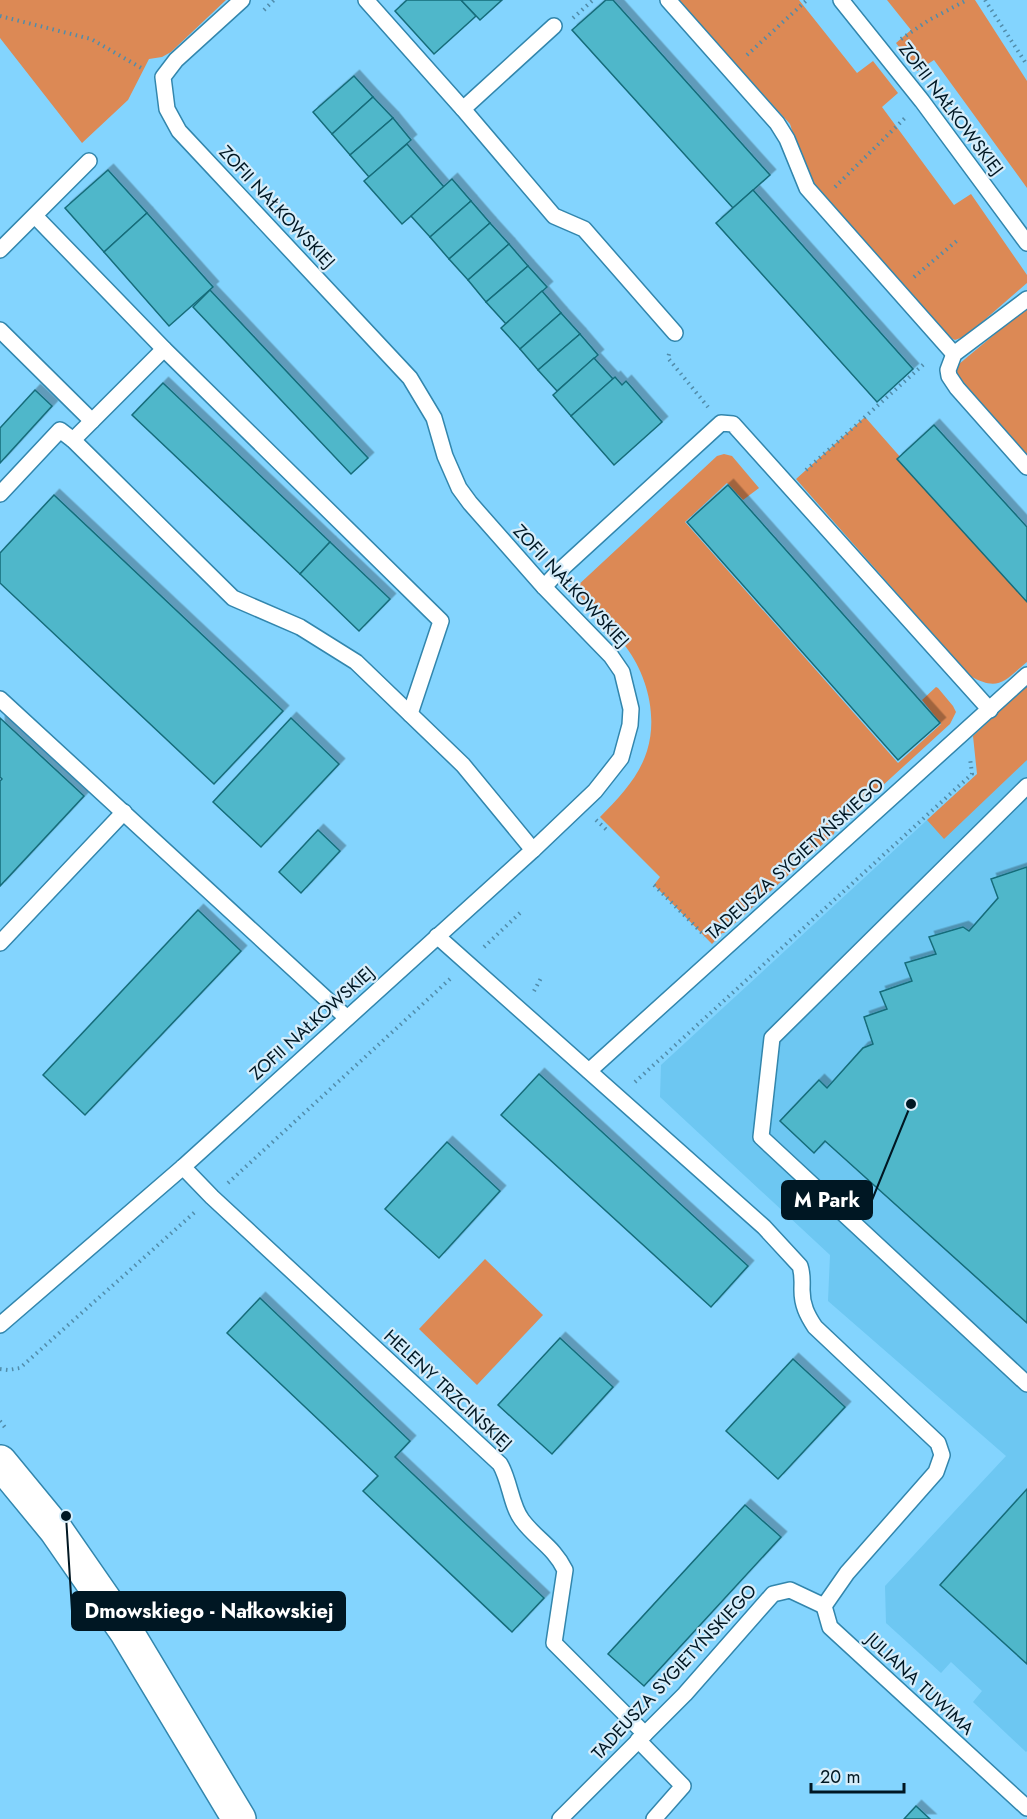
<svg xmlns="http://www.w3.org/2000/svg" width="1027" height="1819" viewBox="0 0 1027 1819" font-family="Jost,sans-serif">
  <defs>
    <filter id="shadow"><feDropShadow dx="5.5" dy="-5.5" stdDeviation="0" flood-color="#0004"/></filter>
  </defs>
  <rect width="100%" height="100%" fill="#83d4fe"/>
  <path fill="#6dc7f2" d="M1027 728V1751L1026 1752 973 1702 982 1691 951 1662 941 1673 886 1623 885 1586 1006 1456 828 1301 830 1255 660 1097 661 1065Z"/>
  <g fill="#dc8955">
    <path d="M0 0H226L171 52 162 57 149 59 128 100 82 143 0 38Z"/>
    <path d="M677 0H799L857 73 873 61 898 93 882 107 954 205 971 194 1027 275V283L966 336 955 340 949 337 807 178 790 124Z"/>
    <path d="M887 0H975L1027 81V188L934 60 917 71 896 43 911 30Z"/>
    <path d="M1026 308 1027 309V455L959 379 956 371 959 364Z"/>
    <path d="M865 417 1027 601V662C1004 681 999 692 970 676L796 479Z"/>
    <path d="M724 454 732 456 759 488 743 500 727 483 685 522 898 763 941 724 922 700 936 687 938 688 953 706 956 712 950 724 835 829 834 834 724 933H722L712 944 654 885 660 877 600 817C619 798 639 777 647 751 658 716 647 675 626 647 610 627 588 610 575 588L717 456Z"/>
    <path d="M1027 686V760L944 839 927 820 977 774 973 736Z"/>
    <path d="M485 1259 543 1315 477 1385 419 1329Z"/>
  </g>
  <g fill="#50b7ca" stroke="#156c7a" stroke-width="1.5" filter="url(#shadow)">
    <path d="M407 0H461L476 16 434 54 395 11Z"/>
    <path d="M461 0H502L480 20Z"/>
    <path d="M606 0H613L770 175 733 208 572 30Z"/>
    <path d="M354 76 373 97 332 134 313 112Z"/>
    <path d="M373 97 393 118 350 155 332 134Z"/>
    <path d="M393 118 411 140 369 177 350 155Z"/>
    <path d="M407 144 444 187 402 224 364 181Z"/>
    <path d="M108 170 147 213 104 252 65 208Z"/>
    <path d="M452 179 471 201 430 237 411 216Z"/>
    <path d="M753 190 913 369 877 402 716 223Z"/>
    <path d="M471 201 490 223 449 259 430 237Z"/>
    <path d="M147 213 213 287 169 326 104 252Z"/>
    <path d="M490 223 509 244 468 280 449 259Z"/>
    <path d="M509 244 528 266 486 302 468 280Z"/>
    <path d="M528 266 547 287 506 324 486 302Z"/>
    <path d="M210 290 368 458 351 474 193 307Z"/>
    <path d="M542 291 561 313 520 349 501 328Z"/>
    <path d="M561 313 580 334 538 370 520 349Z"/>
    <path d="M580 334 598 355 557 391 538 370Z"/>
    <path d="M594 358 613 379 571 416 553 395Z"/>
    <path d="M615 377 622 385 626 381 662 422 614 465 571 416Z"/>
    <path d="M163 383 330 542 300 574 132 415Z"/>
    <path d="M35 390 52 406 0 463V428Z"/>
    <path d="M934 425 1027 527V602L897 459Z"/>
    <path d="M728 485 940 723 898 760 687 522Z"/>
    <path d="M54 495 283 711 214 784 0 583V553Z"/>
    <path d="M330 542 390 599 359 631 300 574Z"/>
    <path d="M0 718 84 796 0 886V781L2 779 0 777Z"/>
    <path d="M291 718 339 764 261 847 213 802Z"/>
    <path d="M318 830 340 851 301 893 279 872Z"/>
    <path d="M1027 867V1323L825 1141 814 1153 780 1121 819 1080 827 1088 863 1048 873 1044 864 1017 887 1009 880 992 912 981 905 963 936 954 929 937 963 927 969 931 998 898 991 879Z"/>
    <path d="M198 910 241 951 85 1115 43 1075Z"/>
    <path d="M539 1074 748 1266 711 1307 501 1115Z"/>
    <path d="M447 1142 500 1191 439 1258 385 1209Z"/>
    <path d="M260 1298 410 1441 395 1457 544 1598 512 1632 363 1491 378 1476 227 1333Z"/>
    <path d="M560 1338 613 1387 552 1454 498 1405Z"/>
    <path d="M793 1359 845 1407 778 1479 726 1431Z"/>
    <path d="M1027 1489V1664L940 1585Z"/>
    <path d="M745 1505 781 1537 644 1686 608 1654Z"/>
    <path d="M916 1806 930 1819H904Z"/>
  </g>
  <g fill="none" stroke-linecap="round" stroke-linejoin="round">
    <g stroke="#3286ad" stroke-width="18">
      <g id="service">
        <path d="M366 0 463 109 554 216 584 229 675 333"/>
        <path d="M668 0 777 123 787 139 807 188 954 354"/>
        <path d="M841 0 922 101 1027 243"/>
        <path d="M463 109 554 26"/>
        <path d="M35 216 164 349 441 621 410 714"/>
        <path d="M0 250 89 161"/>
        <path d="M1027 299 954 354 948 370 949 376 957 388 1027 467"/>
        <path d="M0 330 92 421"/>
        <path d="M73 440 164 349"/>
        <path d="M0 494 60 430 73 440 233 598 300 627 356 662 463 765 533 850"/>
        <path d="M544 587 556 574 721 423 733 424 990 710"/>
        <path d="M0 699 347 1018"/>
        <path d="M1027 786 772 1038 761 1137 1027 1384"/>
        <path d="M437 936 764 1227 800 1266C803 1275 802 1281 802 1290 802 1305 807 1315 815 1327L938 1443 942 1455 936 1472 847 1573 824 1606 790 1590 773 1594 685 1694 560 1819"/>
        <path d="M0 943 124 812"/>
        <path d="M589 1071 1027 675"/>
        <path d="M183 1167 212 1197 500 1464C510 1481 511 1506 522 1520 536 1539 554 1547 565 1570L554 1643 645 1734"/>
        <path d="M0 1325 183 1167 533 850 595 791 621 758 630 725 631 709 622 672 611 656 544 587 470 503 459 488 445 456 434 418 410 378 179 131 167 109 163 77 176 60 242 0"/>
        <path d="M824 1606 830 1627 1027 1808"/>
        <path d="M638 1740 683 1786 654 1819"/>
      </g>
    </g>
    <g stroke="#3286ad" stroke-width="36">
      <path id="tertiary" d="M0 1462 56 1530 126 1631 239 1819"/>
    </g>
    <g stroke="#518caa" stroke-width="4" stroke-dasharray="1.5 4.5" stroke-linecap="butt">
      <path d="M985 0 1027 65"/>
      <path d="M264 10 274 0"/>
      <path d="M0 16 91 39 143 69"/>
      <path d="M573 18 593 0"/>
      <path d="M901 39 929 20 967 0"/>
      <path d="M747 55 807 0"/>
      <path d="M835 187 906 117"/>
      <path d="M914 277 959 239"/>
      <path d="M669 354 668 358 708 407"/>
      <path d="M806 470 925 363"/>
      <path d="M596 820 609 832"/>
      <path d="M654 885 705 936"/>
      <path d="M484 947 522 911"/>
      <path d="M534 991 541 978"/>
      <path d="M635 1082 972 774 970 758"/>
      <path d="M228 1183 450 979"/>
      <path d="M0 1369 8 1370 20 1368 195 1212"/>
      <path d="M0 1421 7 1430"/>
    </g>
    <use href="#service" stroke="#fff" stroke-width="15"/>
    <use href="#tertiary" stroke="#fff" stroke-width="33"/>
  </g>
  <g text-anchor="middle" stroke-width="4.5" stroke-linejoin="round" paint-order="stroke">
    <g font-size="18" fill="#001723" stroke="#d6edfa">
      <text transform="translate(951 109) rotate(53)" y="6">ZOFII NAŁKOWSKIEJ</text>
      <text transform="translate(277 207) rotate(47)" y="6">ZOFII NAŁKOWSKIEJ</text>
      <text transform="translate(571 586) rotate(47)" y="6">ZOFII NAŁKOWSKIEJ</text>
      <text transform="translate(795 859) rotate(-42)" y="6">TADEUSZA SYGIETYŃSKIEGO</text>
      <text transform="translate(312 1023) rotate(-42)" y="6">ZOFII NAŁKOWSKIEJ</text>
      <text transform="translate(448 1390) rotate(43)" y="6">HELENY TRZCIŃSKIEJ</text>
      <text transform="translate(674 1672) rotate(-47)" y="6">TADEUSZA SYGIETYŃSKIEGO</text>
      <text transform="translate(920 1684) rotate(43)" y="6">JULIANA TUWIMA</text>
    </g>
  </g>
  <path fill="none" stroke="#001723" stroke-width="2" d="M911 1104L872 1200M66 1516L72 1611"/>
  <g fill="#001723" stroke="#d6edfa" stroke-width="2">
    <circle cx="911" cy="1104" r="6"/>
    <circle cx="66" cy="1516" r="6"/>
  </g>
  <g fill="#001723" stroke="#001723" stroke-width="2">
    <rect x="782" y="1181" width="90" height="38" rx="6"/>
    <rect x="72" y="1592" width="273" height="38" rx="6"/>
  </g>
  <g font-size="20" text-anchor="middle" font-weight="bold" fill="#fff">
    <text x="827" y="1207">M Park</text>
    <text x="209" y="1618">Dmowskiego - Nałkowskiej</text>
  </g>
  <path d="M811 1783v9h93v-9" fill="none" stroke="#001723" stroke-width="3"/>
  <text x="820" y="1783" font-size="18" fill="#001723" stroke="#d6edfa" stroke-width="4.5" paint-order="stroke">20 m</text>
</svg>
